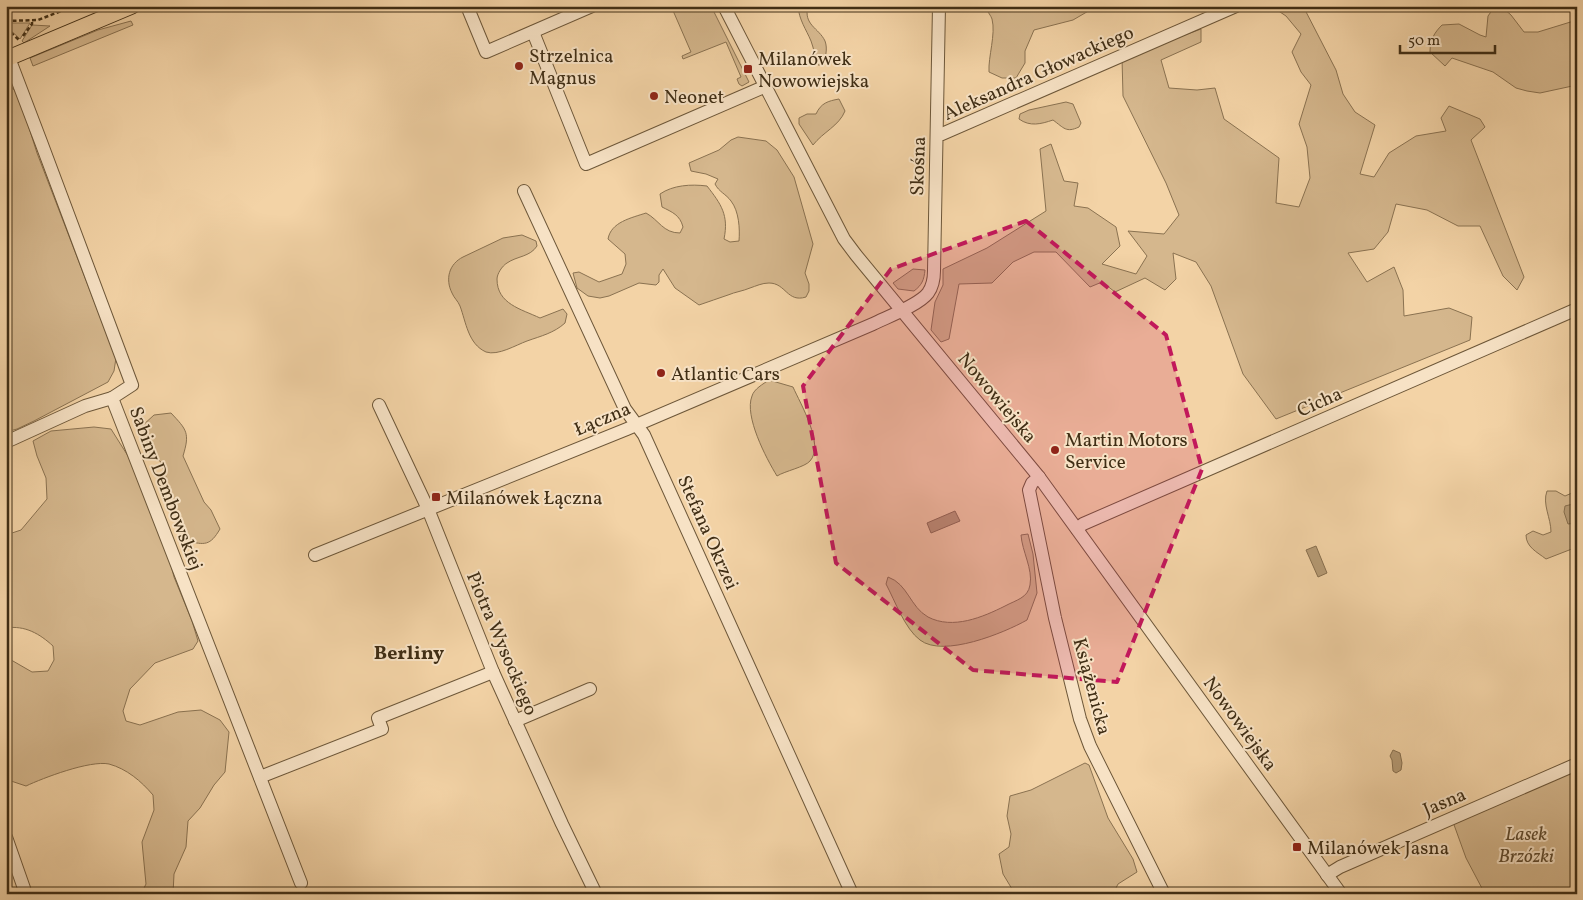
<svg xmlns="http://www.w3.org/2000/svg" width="1583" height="900" viewBox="0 0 1583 900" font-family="Vollkorn,serif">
  <rect width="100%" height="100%" fill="#f3d3a6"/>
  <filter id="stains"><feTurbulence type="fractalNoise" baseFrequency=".004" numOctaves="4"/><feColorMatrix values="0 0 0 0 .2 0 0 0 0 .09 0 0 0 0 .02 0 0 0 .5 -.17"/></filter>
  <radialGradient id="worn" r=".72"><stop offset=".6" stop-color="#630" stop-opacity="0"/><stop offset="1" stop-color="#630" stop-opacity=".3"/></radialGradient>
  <g fill="#d5b78d" stroke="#8a7251">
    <path d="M671 6H711L749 82 742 86 739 84 737 79 741 77 726 42 683 59 682 56 691 52Z"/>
    <path d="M798 6H808C803 25 819 28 825 41 828 49 825 57 824 65H818C815 57 814 49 811 41 806 29 799 20 798 6Z"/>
    <path d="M976 6H1097L1073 20 1034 30 1025 51V63L1016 78H1002L989 72C988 57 996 34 992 19 991 16 988 12 986 9Z"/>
    <path d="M1271 6H1303L1336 70 1343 94 1355 112 1375 125 1360 174 1374 177 1389 153 1416 136 1446 131 1441 118 1449 106 1480 119 1485 127 1471 140 1524 277 1517 290 1503 276 1480 226H1458L1427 210 1396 204 1388 232 1374 249 1348 253 1367 282 1394 267 1403 290 1404 316 1449 308 1472 317 1470 340 1276 419 1243 374 1211 286 1196 262 1173 253 1176 279 1165 290 1145 278 1115 292 1102 282 1090 287 1056 252H1034L1013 262 992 283 959 284 949 339 941 342 931 330 935 302 943 285V269L987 248 1046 211 1040 149 1051 144 1064 181 1078 183 1074 206 1088 208 1116 227 1120 246 1102 264 1136 274 1147 256 1128 231 1164 234 1179 215 1166 183 1123 96 1122 58 1201 29V42L1161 60 1169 88 1197 90 1215 88 1224 119 1279 158 1276 203 1299 207 1310 178 1307 147 1299 124 1311 85 1301 72 1292 52 1301 34 1286 16Z"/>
    <path d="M1503 8 1511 15 1524 32H1538L1577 20V85L1540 93 1527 91 1516 88 1493 72 1452 58 1445 66 1430 52C1430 40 1434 33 1442 25L1459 24 1480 35 1486 37 1488 16 1493 9Z"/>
    <path d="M131 21 133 25 33 66 30 58 98 30Z"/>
    <path d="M6 23H30L20 39 6 26Z"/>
    <path d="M32 25 50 26 24 43 22 41Z"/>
    <path d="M10 85 19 96 37 153 116 358 114 371 108 382 34 421 17 429 6 432V87Z"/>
    <path d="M839 99 845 111C839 126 823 132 813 145L799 124V118L807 114H816C821 103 828 101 839 99Z"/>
    <path d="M1066 102 1073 104 1081 123 1079 127C1066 133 1064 128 1053 120 1041 124 1030 127 1019 119L1020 114 1029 110Z"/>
    <path d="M738 137 766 141 777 150 794 177 813 244 805 273 809 284V291L806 297C787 303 786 283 769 283 762 283 756 286 750 288 743 291 735 292 728 295 718 298 709 302 699 305L675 288 663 269 659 275V282L656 285 639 283 609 296 600 298 588 296 577 288 573 273 579 272 599 282 622 274 626 264 625 254 608 239C611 222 631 218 646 213 659 220 663 233 680 233L683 227C680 215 672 212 662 207L660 194C673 185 691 184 707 186 721 204 729 215 724 239L730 242 739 241C740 229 739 211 731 201 726 194 719 192 715 184L718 179 706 174 691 171 689 163 719 150 731 140Z"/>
    <path d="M522 235 536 241 537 246C530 257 517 256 507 263 502 266 497 274 497 279 497 304 521 309 540 318L563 309 567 314 565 323C554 333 541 336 527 341 516 345 498 356 486 352 468 344 466 322 460 306 458 301 454 298 452 293 445 279 449 264 463 257L503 238Z"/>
    <path d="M913 269 925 270C924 280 922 285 914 291L898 289 893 283Z"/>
    <path d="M769 380 793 387C800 403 825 445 810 461 805 467 785 471 777 476 766 458 744 416 752 396 754 389 763 384 769 380Z"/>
    <path d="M171 413C187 430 190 433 183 456L204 502 211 510 220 529C210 546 205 545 187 541L175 506 163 495 167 480 161 462 150 454 142 426 154 415Z"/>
    <path d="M94 427 111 429 128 456 158 514 174 577 192 621 198 641 193 649 155 663 130 689 123 711 126 721 140 725 178 712 201 710 220 720 229 732 225 772 214 785 200 808 188 821 186 847 174 874 173 894H141L146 884 142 842 154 810 153 795C141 781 127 769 109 764 90 760 43 778 26 786L8 780 6 774V657L32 672 48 671 54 660 53 646C40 634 25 625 6 628V535L21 530 47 499 46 478 37 456 33 441 51 431Z"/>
    <path d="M1577 479V547L1546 559C1537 552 1526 547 1526 535L1533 531 1543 535 1551 532C1551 518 1542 504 1547 491H1556L1565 496 1572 493Z"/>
    <path d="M1028 534 1033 554 1037 593 1027 620C1004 633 943 658 920 640 905 629 895 601 886 584L888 577C908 584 910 607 928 617 953 630 983 617 1005 606 1016 600 1028 598 1030 585 1033 569 1022 551 1021 535Z"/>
    <path d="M1085 763 1089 765 1108 818 1133 859 1137 872 1118 884 1113 894H1015L1003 874 999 854 1009 847 1011 834 1007 816 1010 796 1031 790Z"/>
    <path d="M1577 768V894H1485L1466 858 1453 822Z"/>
  </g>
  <g fill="#b69b75" stroke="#876f4f">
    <path d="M1573 504 1577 505V523L1568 524 1564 512 1565 506Z"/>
    <path d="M955 511 960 521 931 533 927 523Z"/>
    <path d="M1316 546 1327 573 1318 577 1306 550Z"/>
    <path d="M1393 750 1400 753 1402 763 1401 770 1396 773 1393 771 1392 760 1390 756Z"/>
  </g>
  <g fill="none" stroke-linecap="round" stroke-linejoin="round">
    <g stroke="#6d5739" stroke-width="14">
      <g id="minor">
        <path d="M467 6 486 52 592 6"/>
        <path d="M724 6 844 239 856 255 1039 477 1341 894"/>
        <path d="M533 32 586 164 766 86"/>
        <path d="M9 58 41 142 132 385 112 398 301 883"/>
        <path d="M937 134H942L1236 6"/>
        <path d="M524 191 625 409 644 435 852 894"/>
        <path d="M379 405 428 509 493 672 562 824 596 894"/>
        <path d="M6 442 85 406 112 398"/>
        <path d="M1039 477 1032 483 1029 490 1055 618 1080 719 1090 746 1164 894"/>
        <path d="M1077 529 1083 524 1577 309"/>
        <path d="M315 555 627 429 873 324C887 317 919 305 928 293 933 286 934 279 934 271L939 6"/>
        <path d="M515 721 590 689"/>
        <path d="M260 777 382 729 378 718 493 672"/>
        <path d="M6 837 26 894"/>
        <path d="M1327 875 1340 867 1577 764"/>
      </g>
    </g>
    <g stroke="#402e15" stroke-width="17">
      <path id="major" d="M6 59 132 6"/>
    </g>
    <g stroke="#402e15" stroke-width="2.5" stroke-dasharray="4 2.5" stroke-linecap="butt">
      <path d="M6 21 38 20 74 6"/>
      <path d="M6 28 19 40"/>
      <path d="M23 36 32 24V20"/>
    </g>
    <use href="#minor" stroke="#f7e2c5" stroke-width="12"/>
    <use href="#major" stroke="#f3d3a6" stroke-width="15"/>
  </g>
  <path fill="#c2185b" fill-opacity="0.2" stroke="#c2185b" stroke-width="4" stroke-dasharray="10 6" stroke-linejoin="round" d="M1026 221 1166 335 1202 469 1117 682 973 670 836 563 803 386 891 269Z"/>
  <g fill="#8f2418" stroke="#f7e2c5" stroke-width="2">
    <circle cx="519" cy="66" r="5"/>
    <rect x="743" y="64" width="10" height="10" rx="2.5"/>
    <circle cx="654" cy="96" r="5"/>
    <circle cx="661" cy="373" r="5"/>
    <circle cx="1055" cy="450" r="5"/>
    <rect x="431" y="492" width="10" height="10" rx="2.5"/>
    <rect x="1292" y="842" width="10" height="10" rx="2.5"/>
  </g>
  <g text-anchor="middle" stroke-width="4" stroke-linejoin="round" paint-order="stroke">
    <g font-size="19" fill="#402e15" stroke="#f7e2c5" text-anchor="start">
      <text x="529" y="62">Strzelnica<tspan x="529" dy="22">Magnus</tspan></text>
      <text x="758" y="65">Milanówek<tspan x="758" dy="22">Nowowiejska</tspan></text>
      <text x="664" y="103">Neonet</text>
      <text x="671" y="380">Atlantic Cars</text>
      <text x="1065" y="446">Martin Motors<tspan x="1065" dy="22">Service</tspan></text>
      <text x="446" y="504">Milanówek Łączna</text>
      <text x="1307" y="854">Milanówek Jasna</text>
    </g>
    <g font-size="19" fill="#402e15" stroke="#f7e2c5">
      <text transform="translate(1038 72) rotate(-24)" y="7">Aleksandra Głowackiego</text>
      <text transform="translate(917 166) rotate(-88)" y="7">Skośna</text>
      <text transform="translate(998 397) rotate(50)" y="7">Nowowiejska</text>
      <text transform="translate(1319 401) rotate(-24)" y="7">Cicha</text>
      <text transform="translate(602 418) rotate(-23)" y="7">Łączna</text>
      <text transform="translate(167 488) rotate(69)" y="7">Sabiny Dembowskiej</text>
      <text transform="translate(709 532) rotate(66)" y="7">Stefana Okrzei</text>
      <text transform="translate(503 643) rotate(67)" y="7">Piotra Wysockiego</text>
      <text transform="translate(1093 686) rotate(75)" y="7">Książenicka</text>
      <text transform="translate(1241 723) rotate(54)" y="7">Nowowiejska</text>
      <text transform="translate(1444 801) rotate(-23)" y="7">Jasna</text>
    </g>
    <g font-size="19" font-style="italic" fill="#5e492d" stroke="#f7e2c5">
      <text x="1526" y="840">Lasek<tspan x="1526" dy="22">Brzózki</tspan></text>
    </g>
    <g font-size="20" font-weight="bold" fill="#402e15" stroke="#f7e2c5">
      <text x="409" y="659">Berliny</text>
    </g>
  </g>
  <rect width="1583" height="900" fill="none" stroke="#f3d3a6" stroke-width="25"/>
  <rect x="8" y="8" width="1568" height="885" fill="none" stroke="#402e15" stroke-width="2.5"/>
  <rect x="12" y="12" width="1558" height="875" fill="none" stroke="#402e15"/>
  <path d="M1400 45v8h95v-8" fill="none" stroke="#402e15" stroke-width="2.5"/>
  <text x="1408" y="45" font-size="15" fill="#402e15" stroke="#f7e2c5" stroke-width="4" paint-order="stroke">50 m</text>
  <rect width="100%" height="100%" filter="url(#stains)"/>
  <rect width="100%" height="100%" fill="url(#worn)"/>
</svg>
